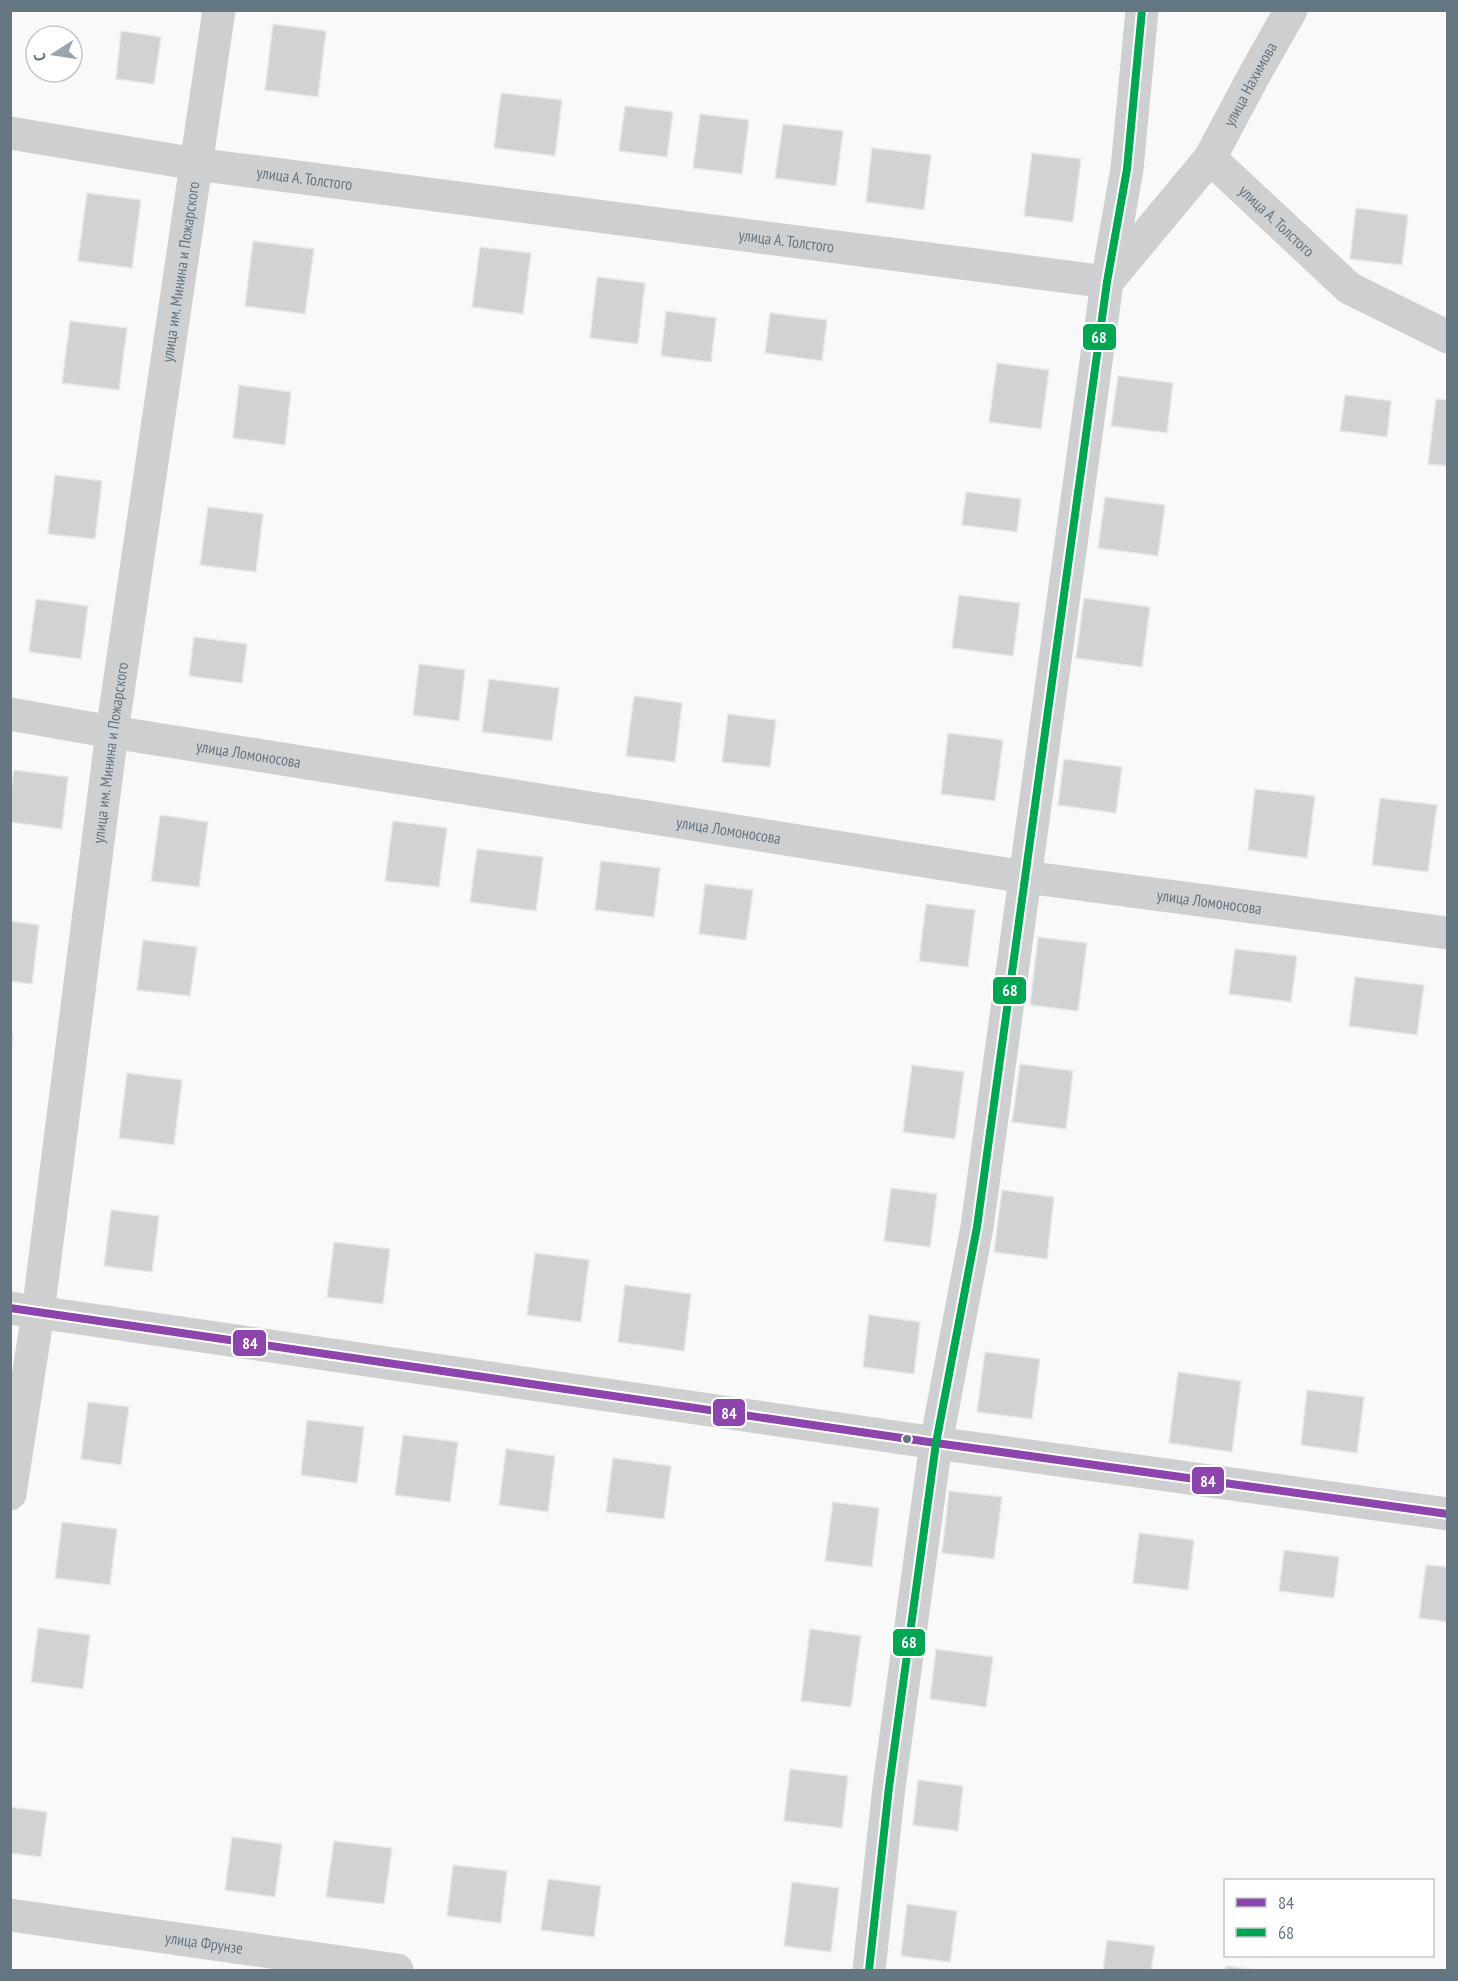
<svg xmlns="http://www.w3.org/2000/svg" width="1458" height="1981" viewBox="0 0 1458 1981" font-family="'PT Sans Narrow',sans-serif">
  <rect width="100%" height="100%" fill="#f9f9f9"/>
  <g fill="#d0d2d3" stroke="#e8e8e8" stroke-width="1.5">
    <path d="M273 24 326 31 318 97 265 90Z"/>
    <path d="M121 31 161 37 154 84 116 79Z"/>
    <path d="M501 93 562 100 555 156 494 148Z"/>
    <path d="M625 106 673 112 667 157 619 151Z"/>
    <path d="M700 114 749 120 742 174 693 168Z"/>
    <path d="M783 124 843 131 836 186 775 178Z"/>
    <path d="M872 148 931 155 924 210 866 202Z"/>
    <path d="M1032 153 1081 159 1073 222 1024 216Z"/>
    <path d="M87 193 141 200 132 268 78 261Z"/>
    <path d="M1356 208 1408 215 1402 265 1350 259Z"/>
    <path d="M253 241 314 249 305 314 245 306Z"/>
    <path d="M480 247 531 253 523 314 472 307Z"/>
    <path d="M597 277 645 283 638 344 590 338Z"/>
    <path d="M666 311 716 318 711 362 661 356Z"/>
    <path d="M770 313 827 320 822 361 765 353Z"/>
    <path d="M70 321 127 328 119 390 62 383Z"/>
    <path d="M997 363 1049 370 1041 429 989 422Z"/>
    <path d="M1118 376 1173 383 1167 433 1111 426Z"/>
    <path d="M239 385 291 392 285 445 233 438Z"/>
    <path d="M1345 395 1391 401 1387 437 1340 431Z"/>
    <path d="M1436 399 1448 400V466L1428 464Z"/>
    <path d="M55 475 102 481 95 539 48 534Z"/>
    <path d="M966 492 1021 499 1017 532 962 525Z"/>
    <path d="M1105 497 1165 505 1158 556 1098 548Z"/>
    <path d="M208 507 263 514 256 572 200 565Z"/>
    <path d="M959 595 1020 603 1013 656 952 648Z"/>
    <path d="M1084 598 1150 607 1142 667 1076 658Z"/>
    <path d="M36 599 88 606 81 659 29 652Z"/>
    <path d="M194 637 247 644 242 683 189 676Z"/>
    <path d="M419 664 465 670 459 721 413 715Z"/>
    <path d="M489 679 559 688 552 741 482 732Z"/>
    <path d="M634 696 682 703 675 762 626 756Z"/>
    <path d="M728 714 776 720 770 767 722 762Z"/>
    <path d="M948 733 1003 740 995 801 941 794Z"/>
    <path d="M1064 759 1122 767 1116 813 1058 805Z"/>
    <path d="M14 770 68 777 62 829 10 822V798Z"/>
    <path d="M1255 789 1315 796 1307 858 1248 850Z"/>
    <path d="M1380 798 1437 805 1428 872 1372 865Z"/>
    <path d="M160 815 208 822 199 887 151 881Z"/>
    <path d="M393 821 447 828 439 887 385 881Z"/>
    <path d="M477 849 543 857 536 911 470 902Z"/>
    <path d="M601 861 660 868 654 917 595 910Z"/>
    <path d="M705 884 753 890 746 940 699 934Z"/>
    <path d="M926 904 975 910 968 967 919 961Z"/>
    <path d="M10 921 39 925 32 984 10 981Z"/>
    <path d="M1038 937 1087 943 1078 1011 1030 1005Z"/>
    <path d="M143 940 197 947 190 996 137 990Z"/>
    <path d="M1235 949 1297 956 1291 1002 1229 994Z"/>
    <path d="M1355 977 1424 985 1417 1035 1349 1026Z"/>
    <path d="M10 1035H13L10 1059Z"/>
    <path d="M1020 1064 1073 1071 1066 1129 1012 1122Z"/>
    <path d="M912 1065 964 1072 955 1139 903 1132Z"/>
    <path d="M127 1073 182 1080 174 1145 119 1138Z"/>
    <path d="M891 1188 937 1194 930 1247 884 1241Z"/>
    <path d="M1002 1190 1054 1197 1047 1259 994 1252Z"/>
    <path d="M111 1210 159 1216 152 1272 104 1266Z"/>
    <path d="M334 1242 390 1249 383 1304 327 1297Z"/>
    <path d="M535 1253 589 1260 581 1322 527 1315Z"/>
    <path d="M625 1285 691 1294 684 1351 618 1342Z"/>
    <path d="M869 1315 920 1322 914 1374 863 1367Z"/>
    <path d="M985 1352 1040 1359 1032 1419 977 1412Z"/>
    <path d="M1178 1372 1241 1381 1232 1452 1169 1443Z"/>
    <path d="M1307 1390 1364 1397 1357 1453 1301 1445Z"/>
    <path d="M88 1402 129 1407 121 1465 81 1459Z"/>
    <path d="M307 1420 364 1427 357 1483 301 1475Z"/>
    <path d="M403 1435 458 1442 450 1502 395 1495Z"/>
    <path d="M506 1449 555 1456 548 1512 499 1505Z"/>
    <path d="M613 1458 671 1466 664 1519 606 1512Z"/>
    <path d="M949 1491 1002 1497 994 1559 942 1553Z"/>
    <path d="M833 1502 879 1508 872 1567 825 1561Z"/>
    <path d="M62 1522 117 1529 110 1585 55 1578Z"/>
    <path d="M1139 1533 1194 1540 1188 1590 1133 1583Z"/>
    <path d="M1284 1550 1339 1557 1334 1598 1279 1591Z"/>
    <path d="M1426 1565 1448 1567V1622L1419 1618Z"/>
    <path d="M38 1628 90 1635 83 1689 31 1682Z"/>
    <path d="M810 1629 861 1636 851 1707 801 1701Z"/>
    <path d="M936 1649 993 1657 986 1707 930 1699Z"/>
    <path d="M790 1769 848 1776 842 1828 784 1821Z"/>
    <path d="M918 1780 963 1786 958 1831 913 1825Z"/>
    <path d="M10 1807 47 1812 41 1857 10 1853Z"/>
    <path d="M232 1837 282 1844 275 1897 225 1890Z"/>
    <path d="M334 1841 392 1848 384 1904 326 1897Z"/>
    <path d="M453 1865 507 1871 501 1923 447 1916Z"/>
    <path d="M548 1879 601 1886 594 1937 541 1930Z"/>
    <path d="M792 1882 839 1888 831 1952 784 1946Z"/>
    <path d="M907 1904 957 1911 950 1962 901 1956Z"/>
    <path d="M1107 1940 1155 1946 1151 1970H1103Z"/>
    <path d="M1226 1966 1258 1970H1225Z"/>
  </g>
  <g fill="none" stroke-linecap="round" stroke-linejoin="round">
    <g stroke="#cecfd0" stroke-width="33">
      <path id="s1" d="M10 133 196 164 1107 282 1210 158 1349 288 1448 337"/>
      <path id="s2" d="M1210 158 1257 70 1291 10"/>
      <path id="s3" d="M10 714 112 732 1025 877 1448 933"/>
      <path d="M10 1308 936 1443 1448 1514"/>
      <path id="s4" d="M10 1494 38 1313 112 732 219 10"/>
      <path id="s5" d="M10 1915 397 1970"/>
      <path d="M869 1970 889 1787 936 1443 977 1227 1107 282 1127 169 1142 10"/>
    </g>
    <g stroke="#fff" stroke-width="12">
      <path id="bus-1" d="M10 1308 936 1443 1448 1514"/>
    </g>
    <g stroke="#fff" stroke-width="12">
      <path id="bus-2" d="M869 1970 889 1787 936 1443 977 1227 1107 282 1127 169 1142 10"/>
    </g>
    <use href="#bus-1" stroke="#8e44ad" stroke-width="8"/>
    <use href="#bus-2" stroke="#00a651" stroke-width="8"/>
  </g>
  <circle fill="#657683" stroke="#fff" stroke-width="2" cx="907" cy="1439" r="5"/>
  <g text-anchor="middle" stroke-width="6" stroke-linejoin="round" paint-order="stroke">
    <g font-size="16" fill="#657683" stroke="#fff">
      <text dy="6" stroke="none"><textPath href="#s2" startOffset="84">улица Нахимова</textPath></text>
      <text dy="6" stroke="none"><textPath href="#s1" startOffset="298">улица А. Толстого</textPath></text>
      <text dy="6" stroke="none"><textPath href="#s1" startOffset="1360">улица А. Толстого</textPath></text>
      <text dy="6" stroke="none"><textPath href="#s1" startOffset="784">улица А. Толстого</textPath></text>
      <text dy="6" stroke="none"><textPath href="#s4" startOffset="1234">улица им. Минина и Пожарского</textPath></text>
      <text dy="6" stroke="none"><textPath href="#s4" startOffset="748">улица им. Минина и Пожарского</textPath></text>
      <text dy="6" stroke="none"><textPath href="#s3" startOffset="242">улица Ломоносова</textPath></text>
      <text dy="6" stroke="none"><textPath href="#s3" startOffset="728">улица Ломоносова</textPath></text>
      <text dy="6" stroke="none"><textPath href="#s3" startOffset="1214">улица Ломоносова</textPath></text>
      <text dy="6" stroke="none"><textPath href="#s5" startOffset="196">улица Фрунзе</textPath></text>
    </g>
  </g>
  <g stroke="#fff" stroke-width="2">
    <rect x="1082" y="323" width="35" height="28" rx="6" fill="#00a651"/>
    <rect x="992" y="976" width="35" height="29" rx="6" fill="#00a651"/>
    <rect x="232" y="1329" width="35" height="28" rx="6" fill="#8e44ad"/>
    <rect x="712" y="1398" width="34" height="29" rx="6" fill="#8e44ad"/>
    <rect x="1191" y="1466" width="34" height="29" rx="6" fill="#8e44ad"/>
    <rect x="892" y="1628" width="34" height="29" rx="6" fill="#00a651"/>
  </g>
  <g font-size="16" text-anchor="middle" font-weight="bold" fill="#fff">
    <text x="1099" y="343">68</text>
    <text x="1010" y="996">68</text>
    <text x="250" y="1349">84</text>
    <text x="729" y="1419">84</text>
    <text x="1208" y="1487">84</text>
    <text x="909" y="1648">68</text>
  </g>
  <rect width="1458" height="1981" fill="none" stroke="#657683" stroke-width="24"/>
  <rect x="1224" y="1879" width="210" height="78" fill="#ffffff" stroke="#c1c8cd" stroke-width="1.5"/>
  <rect x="1236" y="1898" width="30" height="9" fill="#8e44ad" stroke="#c1c8cd" stroke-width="1.5"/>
  <text x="1278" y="1909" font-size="18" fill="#657683">84</text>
  <rect x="1236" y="1928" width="30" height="9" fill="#00a651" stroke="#c1c8cd" stroke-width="1.5"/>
  <text x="1278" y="1939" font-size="18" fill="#657683">68</text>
  <g transform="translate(54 54) rotate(258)"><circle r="28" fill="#ffffff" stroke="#c1c8cd" stroke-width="1.5"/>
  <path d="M0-4.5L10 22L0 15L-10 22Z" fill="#99a4ac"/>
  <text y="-9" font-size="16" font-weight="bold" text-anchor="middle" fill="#657683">С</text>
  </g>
</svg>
